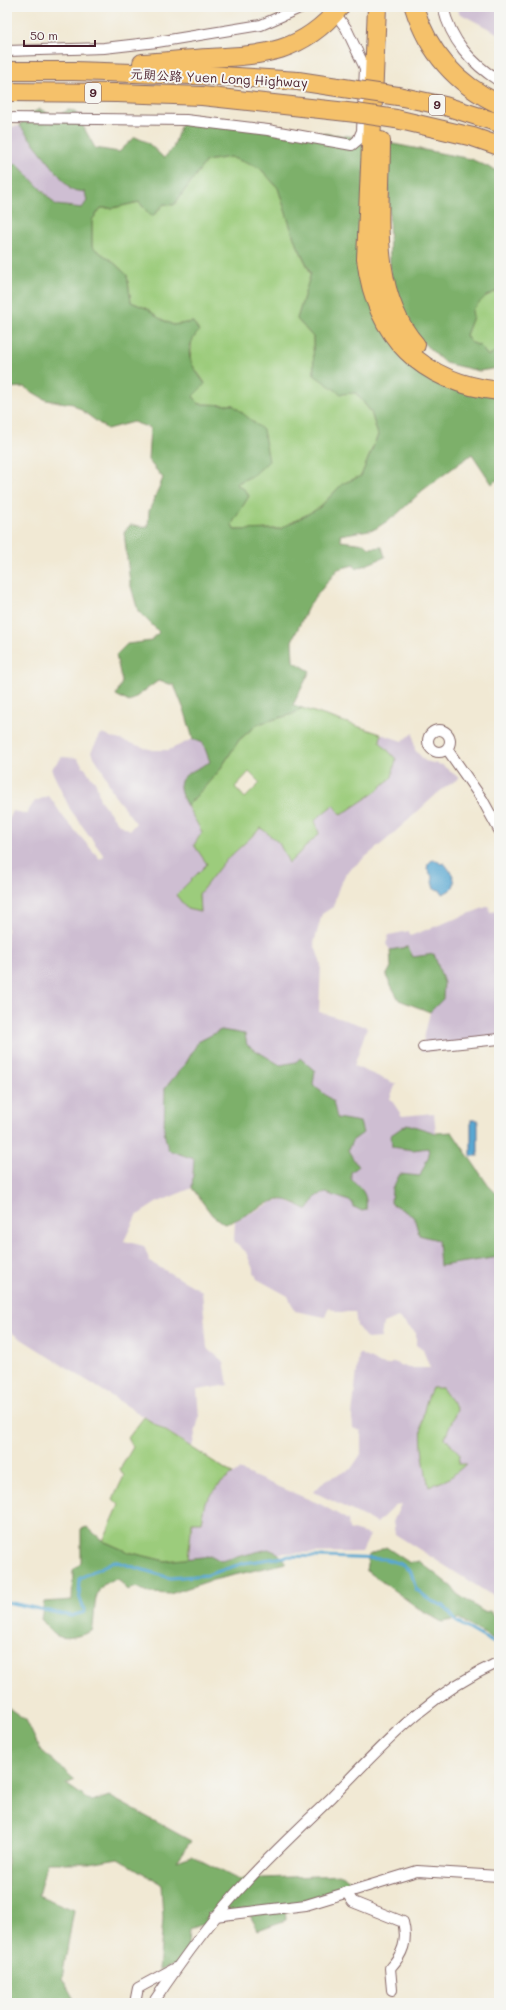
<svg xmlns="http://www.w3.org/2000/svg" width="506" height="2010" viewBox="0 0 506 2010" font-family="Mali,'LXGW WenKai TC',sans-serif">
  <rect width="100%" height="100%" fill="#f6f6f2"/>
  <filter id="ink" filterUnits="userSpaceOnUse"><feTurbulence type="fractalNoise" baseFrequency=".025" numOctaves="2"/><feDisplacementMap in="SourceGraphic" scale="8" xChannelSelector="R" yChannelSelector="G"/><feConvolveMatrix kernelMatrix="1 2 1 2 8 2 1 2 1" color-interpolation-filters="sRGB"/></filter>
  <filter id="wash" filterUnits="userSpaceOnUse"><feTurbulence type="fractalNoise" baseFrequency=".012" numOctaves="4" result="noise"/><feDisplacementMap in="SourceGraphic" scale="16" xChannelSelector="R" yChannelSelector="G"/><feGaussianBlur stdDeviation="0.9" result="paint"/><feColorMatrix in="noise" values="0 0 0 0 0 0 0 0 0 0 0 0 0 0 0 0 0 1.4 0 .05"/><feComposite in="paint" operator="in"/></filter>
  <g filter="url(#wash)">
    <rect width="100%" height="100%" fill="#f1e9d4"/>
    <g fill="#cebed2" fill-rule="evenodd">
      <path d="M458 7H499V34L459 13Z"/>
      <path d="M20 126 71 190 85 192 87 201 82 208 56 205 17 164 7 175V127Z"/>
      <path d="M413 733 415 750 425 761 442 765 459 778 439 792 385 841 346 873 338 890 333 907 322 914 314 943 321 964 319 1012 367 1027 354 1066 396 1084 390 1098 402 1116 434 1113 436 1133 407 1124 413 1150 428 1148 429 1155 420 1176 391 1203 414 1217 419 1235 438 1240 440 1266 499 1257V1598L488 1593 395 1534 393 1522 401 1504 395 1505 377 1523 314 1492 325 1480 351 1469 361 1454V1431L353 1428 352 1415 359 1353 381 1364 388 1365 394 1362 408 1368H430L423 1350 416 1345V1333L398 1317 383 1323 381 1338 367 1339 357 1326 355 1312H338L329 1307 325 1317 295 1311 288 1296 257 1279 246 1252 234 1241 235 1221 273 1202 285 1200 308 1210 316 1196 326 1193 352 1202 363 1190 350 1179 351 1172 358 1166 348 1150 352 1141 363 1133 337 1118 333 1101 313 1085 300 1058 296 1062 280 1065 247 1045 198 1042 186 1063 165 1088 194 1159 192 1188 156 1203 136 1216 124 1241 144 1246 150 1262 202 1291 207 1348 224 1362 228 1385 197 1390 199 1417 192 1447 7 1330V823L13 811 26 814 35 801 49 796 64 818 100 859 104 856 70 809 51 769 62 757 77 758 96 783 100 800 119 824 130 830 136 823 114 795 102 769 91 752 101 734 152 750H169L193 739 203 742 210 763 192 772 181 781V796L202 832 194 845 207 864 176 895 200 912 199 894 223 863 262 828 279 843 289 863 319 834 315 820 333 805 341 815 374 793 392 777 395 759 380 742 381 734 402 741ZM442 1388 457 1409 445 1438 458 1465 465 1464 429 1487Z"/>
      <path d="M489 906 490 912 499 911V1043L421 1052 430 1012 443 999 444 983 434 954 413 957 408 947 390 950 386 944 389 935 409 931 410 936Z"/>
      <path d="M239 1470 320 1504 348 1520 349 1529 370 1535 362 1552 278 1553 268 1549 221 1561 212 1556 188 1559 192 1522 201 1521 205 1502 221 1483Z"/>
    </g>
    <g fill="#9ccc7b" stroke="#737653" fill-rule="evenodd">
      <path d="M230 157 260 168 278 188 294 238 311 274 297 319 313 337 314 375 356 393 371 412 378 435 361 476 342 484 319 508 280 529 234 530 231 524 249 496 244 489 236 484 255 474 233 405 199 404 193 396 205 383 190 362 193 322 173 325 159 318 148 309 131 302 127 275 112 261 92 247V220L101 208H113L139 202 152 217 164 204 174 205 206 161Z"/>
      <path d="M499 290V343L496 351 488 356 480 346 470 342 466 335 473 317 472 310 486 296Z"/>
      <path d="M302 708 381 734 380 742 396 759 392 777 374 793 341 815 333 805 315 820 319 834 289 863 279 843 261 828 223 863 199 894 200 912 187 909 176 895 207 864 194 845 202 832 187 806 219 771 239 740 258 724 293 714ZM249 772 260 783 245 798 235 787Z"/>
      <path d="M432 1388H442L457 1409 445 1438 460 1454 459 1464H466L450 1478 429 1487C421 1453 416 1420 432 1388Z"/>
      <path d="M144 1417 233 1474 221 1483 205 1502 201 1522H192L188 1559 165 1561 128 1552 103 1541 119 1505 113 1499 124 1476 120 1469 133 1447 128 1438Z"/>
    </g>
    <g fill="#7db06b" stroke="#64684b" fill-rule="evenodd">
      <path d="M40 109 55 117 68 110 75 111 95 148 119 152 135 137 147 142 164 158 173 148 182 121 245 125 366 138 362 225 421 371 499 390V483L496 480 492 484 472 454 423 490 395 516 375 529 340 535 341 541 365 544 369 548 382 547 385 557 356 569 354 565 338 569 309 605 292 641 293 661 310 671 293 705 302 708 293 714 258 724 239 740 219 771 187 806C170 777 186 775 210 762L203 743 193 739 185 712 174 685 158 681 129 702 116 695 122 682 116 655 127 644 151 641 159 632 138 611 130 583 124 532 130 525 148 527 149 511 163 478 148 460 150 428 133 422 107 429 73 404 46 400 24 387 7 388V175H8L11 164H17L56 205 82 208 87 201 85 192 71 190 20 126 23 117ZM230 157 260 168 278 188 294 238 311 273 297 319 313 337 314 375 341 394 356 393 371 412 378 435 361 476 342 484 319 508 280 529 234 530 232 524 249 496 244 489 236 484 255 474 269 461 263 430 233 405 199 404 193 396 205 384C191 364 181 352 199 331L193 322 173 325 159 318 148 309 131 302 127 275 112 261 92 247V220L101 208H113L139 202 152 217 164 204 174 205 206 161Z"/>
      <path d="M388 143 471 159 499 172V290L486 296 472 310 473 317 466 335 470 342 480 346 488 356 496 351 499 343V368L479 371 445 363 419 339 398 308 390 269Z"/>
      <path d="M408 947 413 957 434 954 444 983 443 999 430 1012 399 1000 386 976 391 967 390 950Z"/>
      <path d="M221 1030 245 1034 247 1045 280 1065 296 1062 300 1058 315 1071 313 1085 333 1101 337 1118 360 1122 363 1133 352 1141 348 1150 358 1167 351 1172V1179C362 1189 368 1194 366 1210L362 1211 354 1207 352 1202 326 1193 316 1196 308 1210C301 1207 292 1201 285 1200 266 1198 244 1220 224 1224L212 1215 192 1188 194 1159 168 1150 164 1132 165 1088 186 1063 198 1042Z"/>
      <path d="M407 1124 436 1133 452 1132 488 1185 499 1196V1257L440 1266 438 1240 419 1235 414 1217 391 1203 392 1189 400 1174 420 1176 429 1155 428 1148 413 1150 392 1147 391 1135Z"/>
      <path d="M87 1527 103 1541 128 1552 165 1561 212 1556 221 1561 268 1549 278 1553 286 1563 209 1581 170 1594 149 1593 137 1587 128 1590 118 1579C89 1583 97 1610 92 1631 82 1635 64 1642 54 1634 49 1630 45 1623 41 1619L44 1602 72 1600 73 1570 81 1562V1529Z"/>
      <path d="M386 1547 410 1563 419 1561 452 1587 457 1594 484 1612 490 1611 497 1621 499 1642 458 1619 442 1622 418 1608 366 1570 369 1555Z"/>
      <path d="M7 1707 26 1720 40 1749 75 1780 66 1784 92 1802 109 1796 191 1841 176 1861 192 1856 237 1879 342 1875 354 1882 285 1908 286 1920 258 1930 246 1908 189 1929 187 1960 159 1971 163 1918 161 1884 118 1858 90 1863H47L38 1895 74 1910 62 1978 76 2003H7Z"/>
    </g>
    <g fill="#58a7d2" stroke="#51637e">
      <path d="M432 860H436L441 864 444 863C454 875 462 887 442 894L440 890 434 889 432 882 433 878 427 869 428 864Z"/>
      <rect x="471" y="1120" width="7" height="36"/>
    </g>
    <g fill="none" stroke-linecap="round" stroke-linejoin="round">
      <path stroke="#58a7d2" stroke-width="3" d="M7 1602 71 1616 85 1612 79 1596 80 1578 114 1561 170 1578 207 1575 244 1563 290 1556 385 1559 401 1564 411 1572 416 1589 431 1601 444 1606 457 1622 499 1646"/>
    </g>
  </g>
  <g filter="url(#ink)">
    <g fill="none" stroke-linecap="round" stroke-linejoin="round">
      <g stroke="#846666" stroke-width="12">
        <g id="minor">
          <path d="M443 7C451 41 471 63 499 81"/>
          <path d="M7 51 104 48 157 42 261 25 302 7"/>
          <path d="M7 118 186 120 268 130 352 145 358 140 362 131 365 68 346 28 340 20"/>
          <circle cx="439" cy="741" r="11"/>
          <path d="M447 749 482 799 499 830"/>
          <path d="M423 1047 499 1039"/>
          <path d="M346 1892 353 1902 403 1922C408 1941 403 1954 390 1968L392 1990"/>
          <path d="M215 1916 306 1905 417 1871 499 1876"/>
          <path d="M135 2003 138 1988 175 1968"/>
          <path d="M153 2003C181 1961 212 1918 247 1881 274 1852 303 1825 331 1798 386 1742 425 1696 499 1662"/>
        </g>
      </g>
      <g stroke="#846666" stroke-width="20">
        <g id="motorway">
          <path d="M377 7 366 259C376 337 420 382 499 391"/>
          <path d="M414 7C428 52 456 84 499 104"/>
          <path d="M142 63C164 62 187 59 209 58 264 55 302 53 340 7"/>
          <path d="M7 71H74L223 76 298 81 357 90"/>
          <path d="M7 92 117 93 202 96 356 113"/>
          <path d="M398 96 445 106 499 123"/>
          <path d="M396 119 473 137 499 146"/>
          <path d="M381 141C381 208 368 290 416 345"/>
        </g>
      </g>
      <use href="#minor" stroke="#fff" stroke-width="10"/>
      <use href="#motorway" stroke="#f5c16b" stroke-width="18"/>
      <g stroke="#846666" stroke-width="20" stroke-linecap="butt">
        <g id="motorway-bridge">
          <path d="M357 90 398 96"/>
          <path d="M356 113 396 119"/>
        </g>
      </g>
      <use href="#motorway-bridge" stroke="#f5c16b" stroke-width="18"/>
    </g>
  </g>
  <g text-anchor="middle" stroke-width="4" stroke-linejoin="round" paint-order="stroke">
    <g fill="#f6f6f2" stroke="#7e6067" stroke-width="1">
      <rect x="85" y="83" width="16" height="20" rx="3"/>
      <rect x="429" y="95" width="16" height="20" rx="3"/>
    </g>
    <g font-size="12" font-weight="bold" fill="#4a1f2b">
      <text x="93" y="97">9</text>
      <text x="437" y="109">9</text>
    </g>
    <g font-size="13" fill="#4a1f2b" stroke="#f6f6f2">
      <text transform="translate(219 78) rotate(3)" y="5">元朗公路 Yuen Long Highway</text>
    </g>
  </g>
  <rect width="506" height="2010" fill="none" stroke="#f6f6f2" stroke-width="24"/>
  <path d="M24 40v6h71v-6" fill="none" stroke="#4a1f2b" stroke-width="2"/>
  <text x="30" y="40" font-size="12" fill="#4a1f2b" stroke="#f6f6f2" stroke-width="3" paint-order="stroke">50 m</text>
</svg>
